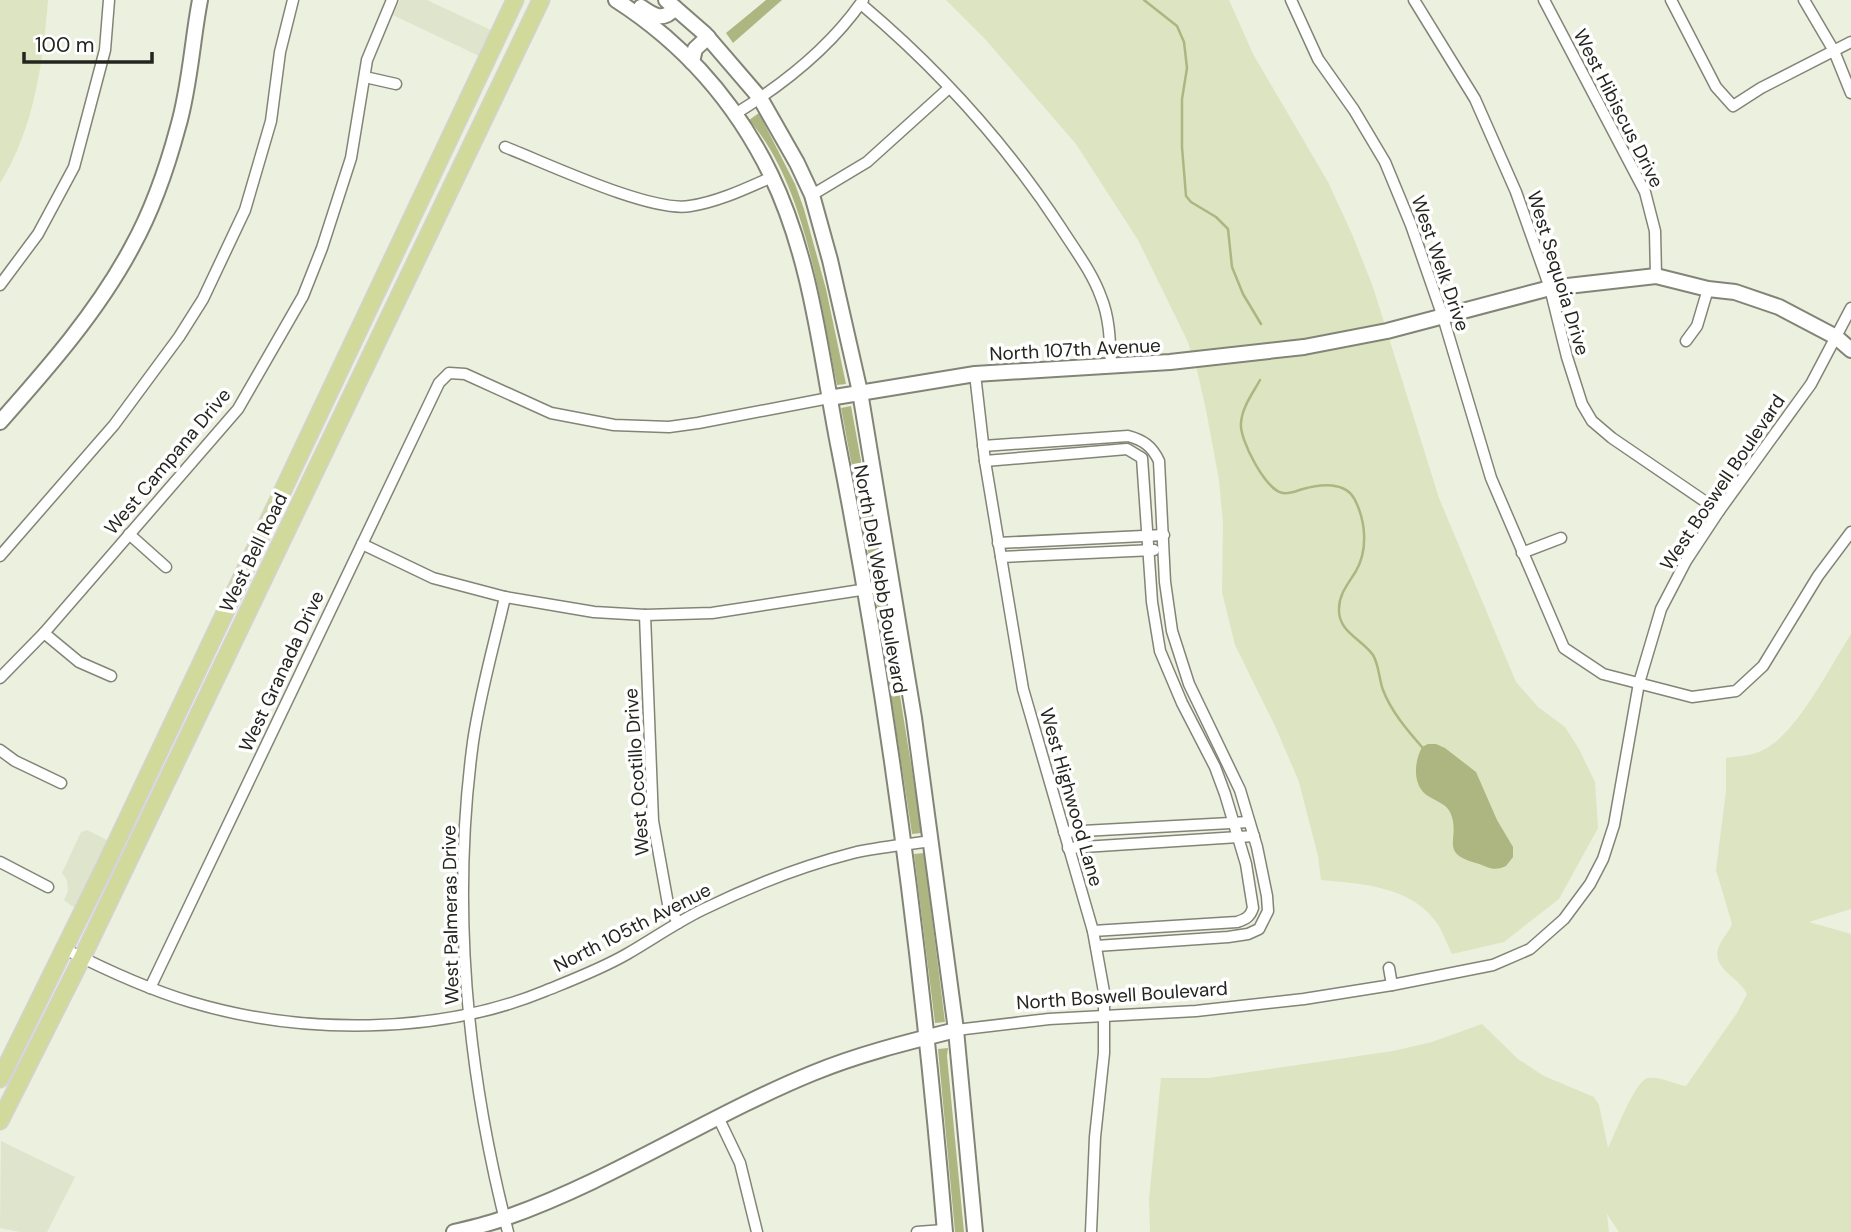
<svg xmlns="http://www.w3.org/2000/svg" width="1851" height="1232" viewBox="0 0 1851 1232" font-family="'DM Sans',sans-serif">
  <rect width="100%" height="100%" fill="#ecf0df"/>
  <g fill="#dfe4cc">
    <path d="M400 0H427L493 31 481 57 393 15Z"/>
    <path d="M87 830 109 841 76 909 64 900 68 891 67 880 62 873 81 832Z"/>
    <path d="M1 1141 75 1177 47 1232H20L0 1228Z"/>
  </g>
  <g fill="#dde4c1">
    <path d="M0 0H48C43 62 34 129 0 183Z"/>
    <path d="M946 0H1229L1253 54 1328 182 1352 234 1373 287 1439 498 1516 682 1538 707 1565 727 1579 749 1595 782 1598 828 1559 899 1504 942 1452 954C1447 944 1443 932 1437 923 1411 886 1363 884 1321 880L1318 856 1299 782 1276 728 1235 645 1222 592 1223 523 1219 480 1206 410 1197 370 1187 340 1138 240 1076 144 985 39Z"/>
    <path d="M1851 634V909L1809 922 1851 934V1232H1619L1607 1214 1609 1232H1150L1149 1199 1161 1078H1208L1393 1051 1432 1042 1482 1024 1518 1059 1544 1076 1594 1097 1599 1105 1608 1148C1615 1135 1635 1080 1648 1078 1659 1076 1675 1084 1686 1086L1737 1013 1747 994C1740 977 1708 968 1720 944 1723 937 1729 932 1732 924L1716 870 1726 791V758C1738 756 1752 756 1763 750 1796 735 1831 665 1851 634Z"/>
  </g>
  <g fill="#adb681">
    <path d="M766 0H782L733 43 726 33Z"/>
    <path d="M759 113 795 184 804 209 826 289 846 384 837 385C820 303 806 185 749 120Z"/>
    <path d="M851 406 882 576 873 578 841 408Z"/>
    <path d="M885 597V602L922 833 912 834 876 598Z"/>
    <path d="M1428 744H1436L1445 748 1476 772 1497 820 1513 847V857L1506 866C1493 872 1489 867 1476 863 1437 852 1462 838 1450 812 1446 804 1436 801 1428 796 1412 786 1414 762 1422 747Z"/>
    <path d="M924 853 945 1022 935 1023 914 854Z"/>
    <path d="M948 1048 947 1056 964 1232H955L938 1049Z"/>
  </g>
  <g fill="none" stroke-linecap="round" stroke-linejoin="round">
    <g stroke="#adb681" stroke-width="2.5">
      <path d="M1144 0 1177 26 1184 42 1187 68 1182 99V147L1186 196 1191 202 1216 217 1228 229 1232 267 1243 294 1261 324"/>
      <path d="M1260 380C1253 393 1242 407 1241 423 1239 439 1266 491 1283 493 1290 494 1296 491 1303 489 1320 484 1346 481 1355 500 1366 522 1368 550 1356 571 1348 584 1339 594 1339 609 1338 632 1362 639 1373 655 1379 665 1379 679 1383 690 1391 711 1407 730 1422 747"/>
    </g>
    <g stroke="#828576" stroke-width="13">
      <g id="street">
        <path d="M1291 0 1318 59 1354 110 1385 162 1411 225 1443 317 1491 478 1564 648 1603 674 1692 697 1736 691 1763 666 1818 576 1851 532"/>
        <path d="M1414 0 1475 99 1516 192 1550 288 1567 357 1582 404 1592 421 1612 438 1719 511"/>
        <path d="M1544 0 1645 192 1655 231 1656 276"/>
        <path d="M1671 0 1716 87 1733 106 1761 88 1851 42"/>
        <path d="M1804 0 1834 51 1851 93"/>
        <path d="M861 4C937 68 1006 144 1061 228 1075 250 1092 272 1101 297 1110 319 1110 343 1111 366"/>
        <path d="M365 77 396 84"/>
        <path d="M735 114C784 84 830 48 863 0"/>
        <path d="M505 147C546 163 651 213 690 206 718 202 747 188 772 177"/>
        <path d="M812 195 867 162 949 88"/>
        <path d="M0 285 38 234 74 167 105 50 109 0"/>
        <path d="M1686 341 1697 326 1708 289"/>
        <path d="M975 374 985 461 1023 689 1093 931 1104 992V1053L1095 1137 1091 1232"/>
        <path d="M983 446 1128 436C1143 440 1152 446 1159 461L1165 582 1172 631 1189 684 1240 790 1257 847 1267 896 1268 911 1259 929 1248 934 1228 937 1096 946"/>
        <path d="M985 461 1127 449 1142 458 1152 602 1160 651 1182 703 1215 767 1225 794 1246 864 1253 908C1250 917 1246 919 1237 922L1093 931"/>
        <path d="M129 534 166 567"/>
        <path d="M998 543 1164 535"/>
        <path d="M362 544 433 578 505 597 594 612 645 615 712 613 893 585"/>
        <path d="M1522 553 1561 538"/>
        <path d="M0 556 114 425 179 337 203 299 245 210 271 121 280 52 293 0"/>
        <path d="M1001 557 1154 550"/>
        <path d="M505 597C494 645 480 693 473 742 451 905 467 1073 508 1232"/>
        <path d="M645 615 653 821 668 904 678 923"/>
        <path d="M44 633 79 662 111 676"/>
        <path d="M0 678 44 633 238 409 303 296 322 248 351 158 367 60 392 0"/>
        <path d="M0 750 15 761 61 783"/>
        <path d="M1064 832 1249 822"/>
        <path d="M1068 848 1254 836"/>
        <path d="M0 862 48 887"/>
        <path d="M65 949C106 970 147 989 191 1002 301 1035 438 1035 545 991 572 980 601 969 627 954 653 939 677 922 704 909 751 886 802 866 853 853 878 847 905 845 931 841"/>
        <path d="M1389 968 1392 985"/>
        <path d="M150 988 439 383 449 373 465 374 551 413 614 425 669 427 698 423 829 398"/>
        <path d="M956 1030 1049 1019 1196 1011 1304 999 1392 985 1493 965 1530 949 1564 919 1590 884 1603 859 1614 825 1639 683 1661 609 1686 561 1719 511 1811 384 1851 308"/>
        <path d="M718 1117 740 1163 757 1232"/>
        <path d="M917 1232 944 1230"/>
      </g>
    </g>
    <g stroke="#828576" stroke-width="18">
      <g id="secondary">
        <path d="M616 0C683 43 736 103 771 175 812 260 821 358 839 449 890 708 923 969 945 1232"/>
        <path d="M666 0 705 34 760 98 797 163 812 195 830 260 860 392 914 718 956 1030 975 1232"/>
        <path d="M641 7C654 16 663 22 675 8"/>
        <path d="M692 62 695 49 708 37"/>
        <path d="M829 398 975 374 1170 362 1304 347 1387 331 1550 288 1656 276 1708 289 1735 292 1779 307 1836 337 1851 350"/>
        <path d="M0 422C48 368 98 311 132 247 153 209 167 168 178 127 190 86 192 42 200 0"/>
        <path d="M454 1232C471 1228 489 1224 505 1218 613 1180 708 1116 813 1073 859 1054 908 1042 956 1030"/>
      </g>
    </g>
    <g stroke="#d3d3d2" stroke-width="19">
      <g id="primary">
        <path d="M0 1079 106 864 515 0"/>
        <path d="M0 1121 82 958 541 0"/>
      </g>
    </g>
    <use href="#street" stroke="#fff" stroke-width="10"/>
    <use href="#secondary" stroke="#fff" stroke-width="14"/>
    <use href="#primary" stroke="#d1d99b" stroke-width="16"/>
  </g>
  <g text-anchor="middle" stroke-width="7" stroke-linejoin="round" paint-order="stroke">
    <g font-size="19" fill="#24251f" stroke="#fff">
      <text transform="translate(1619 108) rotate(63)" y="7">West Hibiscus Drive</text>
      <text transform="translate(1441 263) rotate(71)" y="7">West Welk Drive</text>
      <text transform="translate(1559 273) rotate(73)" y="7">West Sequoia Drive</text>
      <text transform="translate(1075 349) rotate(-3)" y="7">North 107th Avenue</text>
      <text transform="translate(167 461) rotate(-50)" y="7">West Campana Drive</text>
      <text transform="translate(1722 482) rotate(-56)" y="7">West Boswell Boulevard</text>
      <text transform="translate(253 552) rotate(-64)" y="7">West Bell Road</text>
      <text transform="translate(881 579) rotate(80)" y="7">North Del Webb Boulevard</text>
      <text transform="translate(281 671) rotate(-65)" y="7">West Granada Drive</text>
      <text transform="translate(636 772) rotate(-94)" y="7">West Ocotillo Drive</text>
      <text transform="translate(1072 797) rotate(74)" y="7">West Highwood Lane</text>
      <text transform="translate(450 915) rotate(-91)" y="7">West Palmeras Drive</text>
      <text transform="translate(632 927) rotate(-27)" y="7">North 105th Avenue</text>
      <text transform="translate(1122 995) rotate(-4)" y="7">North Boswell Boulevard</text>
    </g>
  </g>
  <path d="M24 52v10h128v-10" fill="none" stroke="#24251f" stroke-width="3.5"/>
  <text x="35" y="52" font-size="21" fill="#24251f" stroke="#ffffff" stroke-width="5" paint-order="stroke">100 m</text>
</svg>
